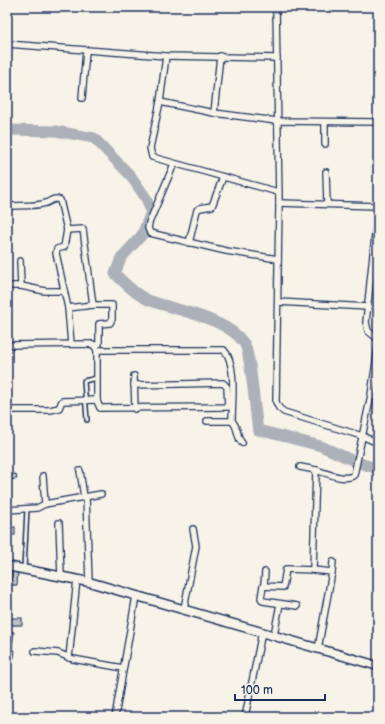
<svg xmlns="http://www.w3.org/2000/svg" width="385" height="724" viewBox="0 0 385 724" font-family="'Balsamiq Sans',sans-serif">
  <rect width="100%" height="100%" fill="#f7f3e8"/>
  <filter id="ink" filterUnits="userSpaceOnUse"><feTurbulence type="fractalNoise" baseFrequency=".025" numOctaves="2"/><feDisplacementMap in="SourceGraphic" scale="8" xChannelSelector="R" yChannelSelector="G"/><feConvolveMatrix kernelMatrix="1 2 1 2 8 2 1 2 1" color-interpolation-filters="sRGB"/></filter>
  <g filter="url(#ink)">
    <g fill="#0003">
      <path d="M12 572 16 585 15 586 10 585Z"/>
      <path d="M7 619 21 624 19 626H7Z"/>
      <path d="M9 632 11 647 9 650 13 658 11 660 7 659Z"/>
    </g>
    <g fill="none" stroke-linecap="round" stroke-linejoin="round">
      <path stroke="#acb0b9" stroke-width="11" d="M7 130 56 131 94 138 130 175 146 198 151 212 142 235 121 258 115 274C126 284 137 296 151 301 178 311 227 318 244 343 251 353 255 414 258 430L321 446 354 461 378 469"/>
    </g>
    <g fill="#c0c3c5" stroke="#1b2f5e">
      <path d="M16 474 17 479 7 480V475Z"/>
      <rect x="7" y="527" width="8" height="8"/>
      <path d="M12 571H18L17 585H11Z"/>
      <rect x="7" y="618" width="15" height="7"/>
      <path d="M8 631 14 632 12 648 7 647Z"/>
      <path d="M7 649 15 650 14 658H7Z"/>
    </g>
    <g fill="none" stroke-linecap="round" stroke-linejoin="round">
      <g stroke="#1b2f5e" stroke-width="6">
        <g id="lane">
          <path d="M87 420 84 381 97 378"/>
          <path d="M24 569 27 509"/>
        </g>
      </g>
      <g stroke="#1b2f5e" stroke-width="8">
        <g id="street">
          <path d="M276 7 279 203 276 402 279 408 284 412 362 436 378 443"/>
          <path d="M7 44 166 56 277 58"/>
          <path d="M166 56 160 102 150 148 152 157 278 192"/>
          <path d="M82 98 86 51"/>
          <path d="M160 102 214 113 277 121 378 122"/>
          <path d="M214 113 220 56"/>
          <path d="M325 122V144"/>
          <path d="M174 164 149 223 148 228 150 233 226 251 278 259"/>
          <path d="M326 172 327 204"/>
          <path d="M279 203 378 206"/>
          <path d="M7 206C19 205 35 207 46 203 51 201 54 197 60 200L67 230 64 247 57 249 56 253 68 308"/>
          <path d="M378 206 366 322 368 331 378 339"/>
          <path d="M67 230 83 229 93 305H112V319L110 323 99 324V344L96 345"/>
          <path d="M189 243 197 210 200 208 212 206 223 177"/>
          <path d="M7 286H21L20 261"/>
          <path d="M21 286 45 291H64"/>
          <path d="M278 302 368 307"/>
          <path d="M71 344 68 308 93 305"/>
          <path d="M7 345 93 344 97 350H224C237 364 232 402 232 421 239 428 236 436 242 443"/>
          <path d="M97 350V401L100 408 228 407 227 387 223 383 134 385"/>
          <path d="M134 376 135 409"/>
          <path d="M371 395 378 397"/>
          <path d="M7 410H50L59 408 62 401 97 400"/>
          <path d="M207 421H232"/>
          <path d="M300 467 316 470"/>
          <path d="M80 471 84 497"/>
          <path d="M43 476 45 504"/>
          <path d="M86 497 89 582"/>
          <path d="M7 510 37 508 45 504 101 494"/>
          <path d="M59 523 61 576"/>
          <path d="M332 572 333 562"/>
          <path d="M264 585 265 572"/>
          <path d="M297 606 263 601 261 598 263 586 283 587 286 569 313 570"/>
          <path d="M184 609 196 546 193 529"/>
          <path d="M274 635 280 604"/>
          <path d="M318 649 332 572 313 570 316 470C326 473 346 482 354 475L371 395 378 348"/>
          <path d="M35 651 58 653 73 659 123 668"/>
          <path d="M69 658 77 579"/>
          <path d="M115 717 136 596"/>
          <path d="M245 717 262 632"/>
        </g>
      </g>
      <g stroke="#1b2f5e" stroke-width="11">
        <path id="secondary" d="M7 566 89 582 378 666"/>
      </g>
      <use href="#lane" stroke="#f7f3e8" stroke-width="3"/>
      <use href="#street" stroke="#f7f3e8" stroke-width="5.5"/>
      <use href="#secondary" stroke="#f7f3e8" stroke-width="8"/>
    </g>
  </g>
  <rect width="385" height="724" fill="none" stroke="#f7f3e8" stroke-width="24"/>
  <rect x="12" y="12" width="361" height="700" fill="none" stroke="#1b2f5e" stroke-width="1.5" filter="url(#ink)"/>
  <path d="M235 694v6h90v-6" fill="none" stroke="#1b2f5e" stroke-width="2"/>
  <text x="241" y="694" font-size="12" fill="#1b2f5e" stroke="#f7f3e8" stroke-width="3" paint-order="stroke">100 m</text>
</svg>
